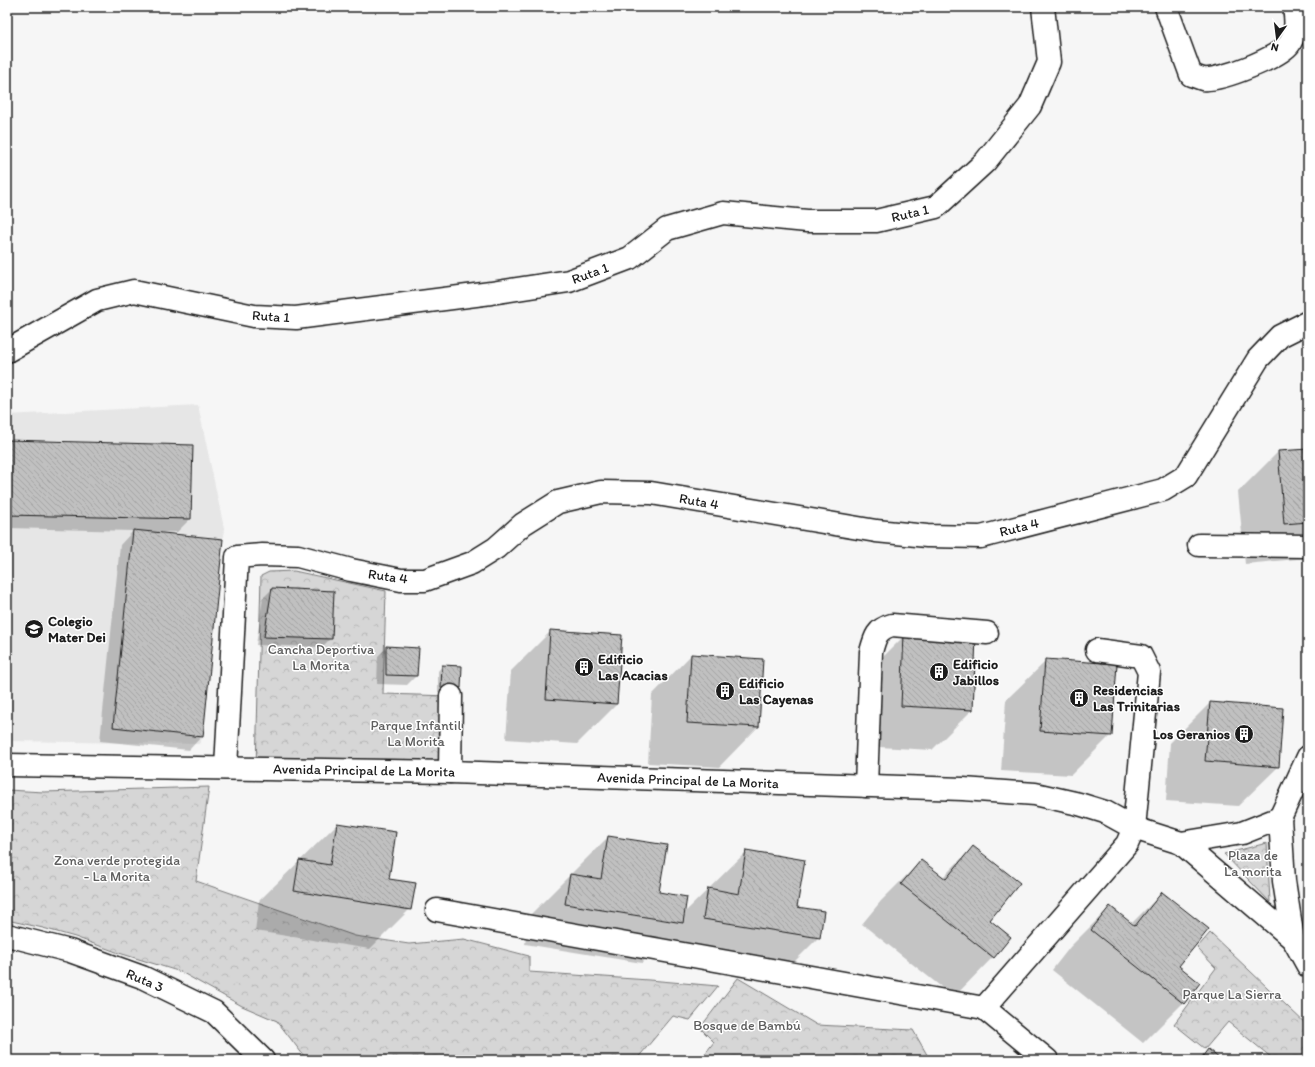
<svg xmlns="http://www.w3.org/2000/svg" width="1315" height="1067" viewBox="0 0 1315 1067" font-family="Itim,sans-serif">
  <defs>
    <pattern id="park-crowns" width="20" height="18" patternUnits="userSpaceOnUse"><rect width="20" height="18" fill="#d6d6d6"/><path d="M2 6a3 3 0 1 1 6 0M12 15a3 3 0 1 1 6 0" fill="none" stroke="#b7b7b7"/></pattern>
    <pattern id="building-back-hatch" width="6" height="6" patternUnits="userSpaceOnUse"><rect width="6" height="6" fill="#c0c0c0"/><path d="M-1 5l2 2M0 0l6 6M5-1l2 2" fill="none" stroke="#a4a4a4"/></pattern>
  </defs>
  <rect width="100%" height="100%" fill="#f6f6f6"/>
  <filter id="ink" filterUnits="userSpaceOnUse"><feTurbulence type="fractalNoise" baseFrequency=".025" numOctaves="2"/><feDisplacementMap in="SourceGraphic" scale="8" xChannelSelector="R" yChannelSelector="G"/><feConvolveMatrix kernelMatrix="1 2 1 2 8 2 1 2 1" color-interpolation-filters="sRGB"/></filter>
  <g filter="url(#ink)">
    <path fill="#e6e6e6" d="M198 405 224 528 203 737 199 744 7 741V415Z"/>
    <g fill="url(#park-crowns)" stroke="#797979">
      <path d="M294 571 386 591 383 694 451 696 450 772 256 768 261 576 269 572Z"/>
      <path d="M209 787 196 881 355 936 409 944 464 939 529 956V972L649 980 718 986 690 1020 673 1016 636 1060H307L277 1021 242 1006 181 972 119 953 75 937 43 928 7 920V790L44 792Z"/>
      <path d="M1267 843 1270 902 1224 854Z"/>
      <path d="M1210 933 1308 1026V1060H1270L1272 1058 1228 1022 1205 1049 1174 1024 1216 968 1197 948Z"/>
      <path d="M738 978 817 1025 913 1030 930 1060H700L714 1042 700 1028Z"/>
    </g>
    <g fill="#0003">
      <path d="M7 441 190 519 177 532H156V534L202 736 189 750 100 741 120 545 133 531 7 528Z"/>
      <path d="M1308 450V558L1245 564 1238 492 1278 452Z"/>
      <path d="M272 589 331 638 322 647 256 645 263 598Z"/>
      <path d="M551 631 617 704 577 744 506 739 511 671Z"/>
      <path d="M905 635 972 710 932 750 861 746 865 675Z"/>
      <path d="M387 647 416 676 407 685 377 684 378 656Z"/>
      <path d="M691 655 758 727 719 767 648 763 652 695Z"/>
      <path d="M1046 661 1111 735 1071 775 1001 771 1006 700Z"/>
      <path d="M442 666 460 688 456 692H438V671Z"/>
      <path d="M1210 703 1278 767 1238 806 1166 801 1170 743Z"/>
      <path d="M337 824 387 880 410 909 370 949 255 931 259 901Z"/>
      <path d="M608 837 658 893 683 914 746 852 796 908 819 937 779 977 664 958 667 938 642 963 525 944 530 915Z"/>
      <path d="M973 847 988 920 993 957 954 997 862 924 881 901 921 861 942 878Z"/>
      <path d="M1162 893 1178 966 1199 983 1183 1003 1143 1043 1052 970 1070 947 1110 907 1131 924Z"/>
    </g>
    <g fill="url(#building-back-hatch)" stroke="#1c1c1c">
      <path d="M7 440 193 445 191 519 7 515Z"/>
      <path d="M1308 449V522L1284 524 1278 451Z"/>
      <path d="M133 530 223 539 203 737 113 727Z"/>
      <path d="M272 588 334 591 332 639 264 637Z"/>
      <path d="M550 630 622 635 617 704 546 699Z"/>
      <path d="M904 634 976 637 973 710 901 706Z"/>
      <path d="M386 646 419 648 417 676 386 675Z"/>
      <path d="M691 654 763 659 759 727 687 723Z"/>
      <path d="M1045 659 1117 664 1112 736 1040 731Z"/>
      <path d="M442 665 462 666 461 688H441Z"/>
      <path d="M1210 702 1283 708 1279 767 1205 761Z"/>
      <path d="M337 823 396 832 389 879 416 883 411 910 294 891 299 860 330 865Z"/>
      <path d="M608 836 667 845 659 892 687 897 683 923 565 904 570 874 601 879Z"/>
      <path d="M973 846 1020 883 990 920 1011 937 994 958 901 884 921 860 946 879Z"/>
      <path d="M746 850 805 860 797 907 824 911 820 938 703 919 708 888 739 894Z"/>
      <path d="M1162 892 1209 929 1179 966 1200 983 1184 1004 1091 930 1110 906 1135 926Z"/>
      <path d="M1208 1049 1221 1060H1200Z"/>
    </g>
    <g fill="none" stroke-linecap="round" stroke-linejoin="round">
      <g stroke="#1c1c1c" stroke-width="25">
        <g id="minor">
          <path d="M1166 7 1191 75C1195 76 1199 78 1203 79 1220 81 1281 57 1290 43 1297 31 1296 20 1294 7"/>
          <path d="M7 351 97 300 134 291 254 316 296 318 491 293 569 281 630 258 667 229 723 213 807 221H876L936 207 985 162 1030 106 1049 62 1043 7"/>
          <path d="M1199 545 1308 546"/>
          <path d="M7 765 450 772 963 789 1035 794 1079 804 1105 812 1134 828 1181 843 1293 939 1308 966"/>
          <path d="M226 768 237 557 262 555 298 556 351 570 401 580H425L472 563 496 548 523 524 558 502 601 492 651 493 876 531 927 536 981 537 1163 490 1186 476 1258 359 1280 336 1308 322"/>
          <path d="M450 772 451 696"/>
          <path d="M866 786 871 652C875 637 877 629 892 625L987 633"/>
          <path d="M1181 843 1242 833 1280 818"/>
          <path d="M437 910 984 1008 1127 844 1134 828 1149 672 1141 656 1097 650"/>
          <path d="M7 935 70 951 142 977 214 1012 263 1060"/>
          <path d="M1293 939 1284 881 1280 818 1308 757"/>
          <path d="M984 1008 1047 1060"/>
        </g>
      </g>
      <use href="#minor" stroke="#fff" stroke-width="22"/>
    </g>
  </g>
  <defs>
    <g id="school-disc" transform="scale(1)"><circle r="9.5" fill="#1c1c1c" stroke="#fff"/><path d="M0-5L7-2L0 1L-7-2ZM-4 1L0 2.5L4 1V4Q0 6-4 4Z" fill="#fff"/></g>
    <g id="building-disc" transform="scale(1)"><circle r="9.5" fill="#1c1c1c" stroke="#fff"/><path d="M-4-6H4V6H1V3H-1V6H-4ZM-2.5-4.3h1.7v1.8h-1.7ZM.8-4.3h1.7v1.8H.8ZM-2.5-1h1.7V.8h-1.7ZM.8-1h1.7V.8H.8Z" fill="#fff"/></g>
  </defs>
  <g fill-rule="evenodd">
    <use href="#school-disc" x="34" y="629"/>
    <use href="#building-disc" x="584" y="667"/>
    <use href="#building-disc" x="939" y="672"/>
    <use href="#building-disc" x="725" y="691"/>
    <use href="#building-disc" x="1079" y="698"/>
    <use href="#building-disc" x="1244" y="734"/>
  </g>
  <g text-anchor="middle" stroke-width="3" stroke-linejoin="round" paint-order="stroke">
    <g font-size="14" fill="#1c1c1c" stroke="#fff">
      <text transform="translate(910 213) rotate(-13)" y="5">Ruta 1</text>
      <text transform="translate(590 273) rotate(-20)" y="5">Ruta 1</text>
      <text transform="translate(271 316) rotate(4)" y="5">Ruta 1</text>
      <text transform="translate(699 501) rotate(10)" y="5">Ruta 4</text>
      <text transform="translate(1019 527) rotate(-14)" y="5">Ruta 4</text>
      <text transform="translate(388 576) rotate(8)" y="5">Ruta 4</text>
      <text transform="translate(364 770) rotate(1)" y="5">Avenida Principal de La Morita</text>
      <text transform="translate(688 780) rotate(2)" y="5">Avenida Principal de La Morita</text>
      <text transform="translate(145 980) rotate(23)" y="5">Ruta 3</text>
    </g>
    <g font-size="14" font-weight="bold" fill="#1c1c1c" stroke="#fff" text-anchor="start">
      <text x="48" y="626">Colegio<tspan x="48" dy="16">Mater Dei</tspan></text>
      <text x="598" y="664">Edificio<tspan x="598" dy="16">Las Acacias</tspan></text>
      <text x="953" y="669">Edificio<tspan x="953" dy="16">Jabillos</tspan></text>
      <text x="739" y="688">Edificio<tspan x="739" dy="16">Las Cayenas</tspan></text>
      <text x="1093" y="695">Residencias<tspan x="1093" dy="16">Las Trinitarias</tspan></text>
      <text x="1230" y="739" text-anchor="end">Los Geranios</text>
    </g>
    <g font-size="14" fill="#5d5d5d" stroke="#fff">
      <text x="321" y="654">Cancha Deportiva<tspan x="321" dy="16">La Morita</tspan></text>
      <text x="416" y="730">Parque Infantil<tspan x="416" dy="16">La Morita</tspan></text>
      <text x="1253" y="860">Plaza de<tspan x="1253" dy="16">La morita</tspan></text>
      <text x="117" y="865">Zona verde protegida<tspan x="117" dy="16">- La Morita</tspan></text>
      <text x="1232" y="999">Parque La Sierra</text>
      <text x="747" y="1030">Bosque de Bambú</text>
    </g>
  </g>
  <rect width="1315" height="1067" fill="none" stroke="#fff" stroke-width="24"/>
  <rect x="12" y="12" width="1291" height="1043" fill="none" stroke="#1c1c1c" stroke-width="1.5" filter="url(#ink)"/>
  <g transform="translate(1277 38) rotate(194)" stroke="#ffffff" stroke-width="3" paint-order="stroke">
  <path d="M0-3L7 15L0 10L-7 15Z" fill="#1c1c1c"/>
  <text y="-6" font-size="11" font-weight="bold" text-anchor="middle" fill="#1c1c1c">N</text>
  </g>
</svg>
